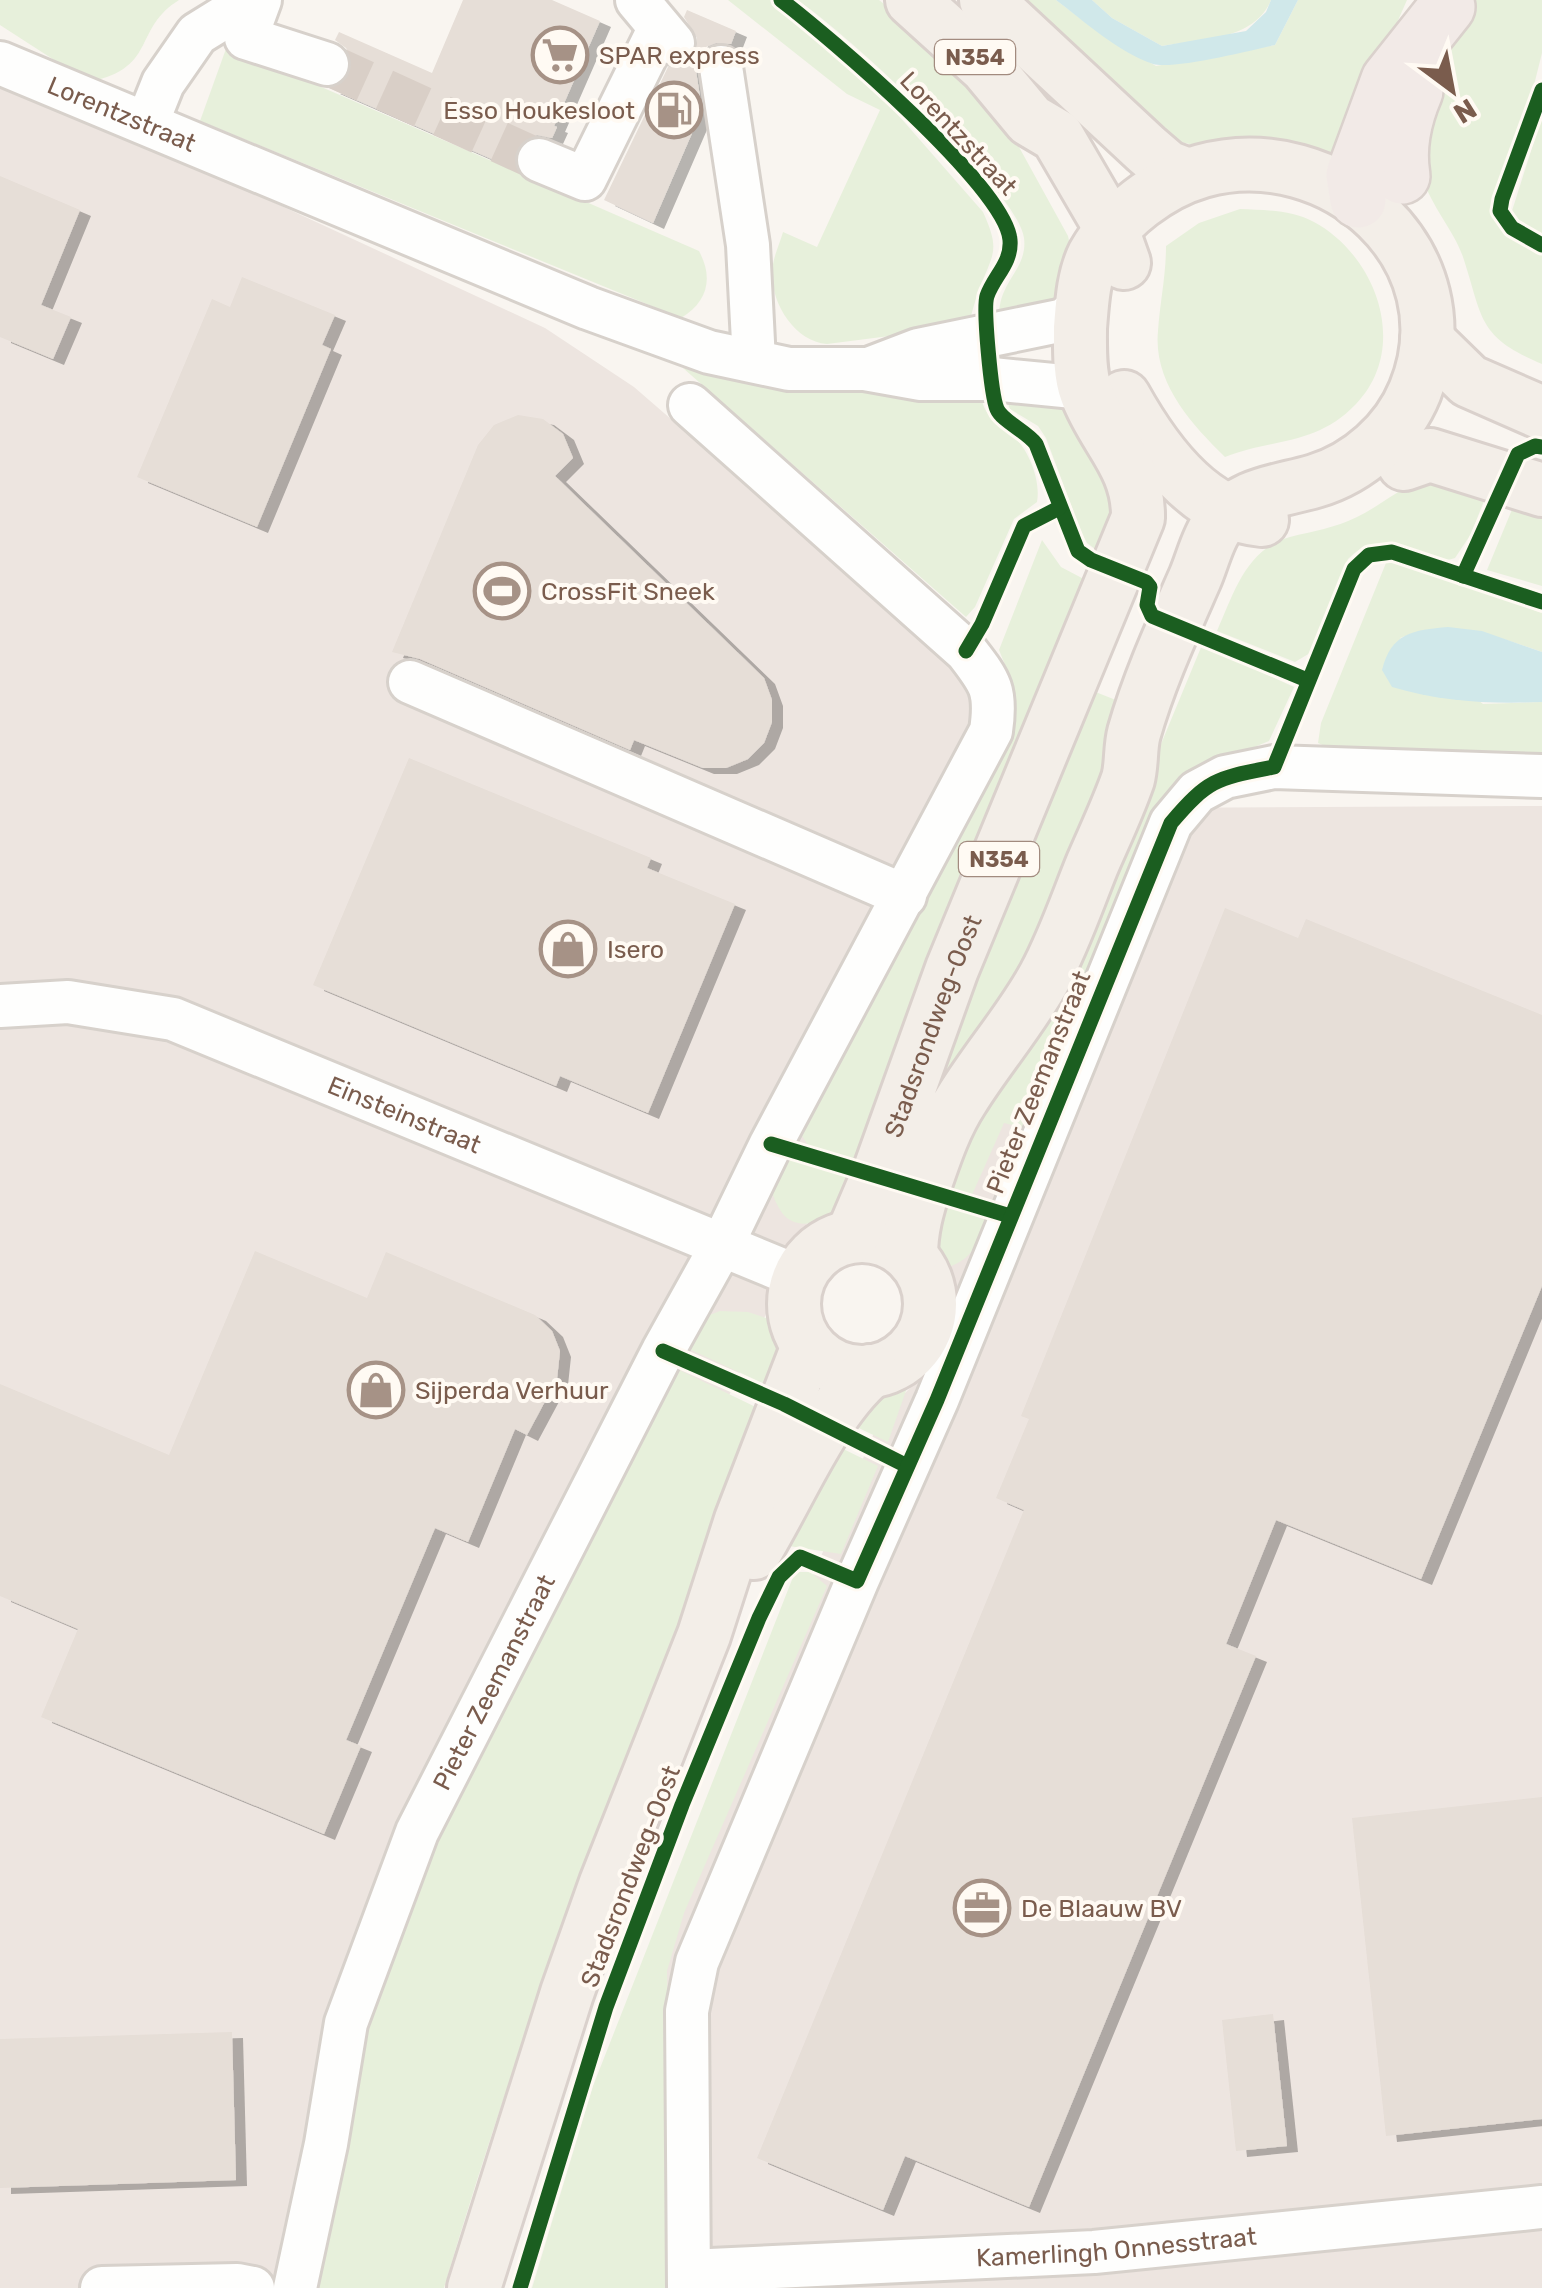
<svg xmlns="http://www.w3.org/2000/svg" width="1542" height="2288" viewBox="0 0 1542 2288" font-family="Rubik,sans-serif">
  <defs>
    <filter id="shadow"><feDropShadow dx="11" dy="6" stdDeviation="0" flood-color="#0004"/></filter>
  </defs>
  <rect width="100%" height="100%" fill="#f9f5f0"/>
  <g fill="#ede5e0">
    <path d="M0 84 148 144 545 328 634 387 1025 726 846 1137 398 2127 359 2288H0Z"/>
    <path d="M1542 806V2288H563L660 1931 880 1419 937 1360 956 1308 953 1279 943 1258 985 1133 1146 808Z"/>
  </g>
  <g fill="#e7f0db">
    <path d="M0 0H179C134 28 156 65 97 80L65 67 0 25Z"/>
    <path d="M728 0H770L776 4 885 100 983 212C1000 250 994 252 980 287 975 300 972 313 968 326L827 344C792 341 767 297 773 264 775 253 780 243 783 232L817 247 880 110 847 94Z"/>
    <path d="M797 0H879L922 34 995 110 1019 147 1068 236C1072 251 1069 261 1065 276 1056 314 1032 313 998 324 999 314 999 304 1003 294 1011 274 1027 262 1024 238 1018 190 842 29 797 0Z"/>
    <path d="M1005 0H1056L1101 34 1156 66 1275 45 1298 0H1407L1336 161 1206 148 1177 141 1148 127Z"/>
    <path d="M1092 0H1271C1254 41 1200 39 1162 46L1112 18Z"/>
    <path d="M1463 0H1542V53L1531 97 1493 197C1492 235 1513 239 1542 255V364C1478 337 1483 319 1464 260 1455 231 1431 207 1423 178 1420 169 1422 157 1422 147 1424 94 1443 48 1463 0Z"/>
    <path d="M227 46 699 251C714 279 707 302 681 318L200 121Z"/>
    <path d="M1542 116V236L1511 214Z"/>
    <path d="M1240 209C1264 210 1292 210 1314 222 1377 256 1410 348 1356 404 1316 446 1273 438 1225 457 1191 424 1153 382 1158 331 1160 302 1166 276 1166 246L1199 223Z"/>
    <path d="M683 368 796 388 854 392H981C982 416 996 421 1013 436 1029 450 1041 481 1037 502L1014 519 975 607 966 617Z"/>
    <path d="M1004 392 1065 406 1121 500 1099 552 1087 543 1080 529 1046 438 1038 426 1010 409Z"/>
    <path d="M1424 480 1489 488 1471 534 1455 558C1417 572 1389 518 1348 559L1310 653 1295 662 1217 631C1234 593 1246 549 1290 537 1313 531 1335 528 1357 517 1380 506 1399 488 1424 480Z"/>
    <path d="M1518 495 1542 505V586L1487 570Z"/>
    <path d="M1042 540 1061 567 1099 587 864 1165 812 1151 802 1136 936 875 1012 698 1010 677 999 650Z"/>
    <path d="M1388 558 1542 613V652C1491 635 1453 617 1400 638L1483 704 1542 702V761L1348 756 1318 743 1321 723Z"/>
    <path d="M1202 645 1294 687 1269 741 1213 764 1162 809 1077 995 1024 1128 1004 1123 971 1197 939 1189 1113 860Z"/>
    <path d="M1088 689 1131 706 1018 986 933 1117 932 1070Z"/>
    <path d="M786 1157 861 1178C857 1185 854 1193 850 1199 834 1221 794 1237 779 1208 775 1201 771 1193 773 1185 775 1176 782 1165 786 1157Z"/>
    <path d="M931 1198 989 1222C975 1247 971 1262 941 1269Z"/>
    <path d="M720 1311 748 1312 769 1319 780 1347 773 1388 687 1348 702 1318Z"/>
    <path d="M677 1369 764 1411C648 1700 532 1989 444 2288H314L368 2006 397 1930 441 1829Z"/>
    <path d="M908 1375V1385L888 1442 846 1422 873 1389Z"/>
    <path d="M831 1443 878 1466 841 1554 782 1545Z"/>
    <path d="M795 1572H810L827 1586 684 1913 667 1971 672 2288H532L593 2086Z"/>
  </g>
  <g fill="#d0e8ea">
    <path d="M1056 0H1092L1112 18 1162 46 1246 31 1266 12 1271 0H1298L1275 45C1252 50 1172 70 1153 64 1118 52 1085 22 1056 0Z"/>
    <path d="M1448 627 1482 631 1542 652V702C1490 704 1442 702 1392 687L1382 670C1391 633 1413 630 1448 627Z"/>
  </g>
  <g fill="#e6ded7" filter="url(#shadow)">
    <path d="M463 0H552L600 21 554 126 557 127 552 138 537 135 523 141 516 151 517 170 329 88 343 83 351 71 352 60 346 48 335 40 339 32 432 73Z"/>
    <path d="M687 10 736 31 731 44 716 43 706 47 698 57 696 71 702 110 653 223 604 200 668 67 688 63 696 52 697 38 684 17Z"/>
    <path d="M0 176 80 210 41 305 71 317 53 359 0 337Z"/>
    <path d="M242 277 335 315 322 345 331 349 257 527 137 477 212 299 230 307Z"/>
    <path d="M518 415 543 419 563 434 573 458 555 476 764 678 772 700V722L764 743 748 759 726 768H703L634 740 630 750 420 659 392 652 478 445 494 425Z"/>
    <path d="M409 758 651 858 647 868 735 904 648 1113 560 1076 556 1086 313 985Z"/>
    <path d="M1225 908 1298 938 1306 919 1542 1015V1286L1421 1579 1276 1520 1226 1644 1256 1656 1029 2207 905 2156 883 2210 757 2158 1024 1510 996 1498 1029 1419 1021 1416Z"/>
    <path d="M255 1251 367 1298 386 1252 535 1315 552 1331 560 1351 557 1379 527 1435 515 1429 468 1542 435 1528 346 1740 361 1746 324 1834 41 1717 78 1629 0 1596V1384L169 1455Z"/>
    <path d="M1542 1797V2119L1386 2136 1352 1818Z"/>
    <path d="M1273 2014 1287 2146 1236 2151 1222 2020Z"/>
    <path d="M232 2032 236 2180 0 2188V2039Z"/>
  </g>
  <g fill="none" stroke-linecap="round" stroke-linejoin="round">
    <path stroke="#d9cfc7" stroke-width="42" stroke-dasharray="42 21" stroke-linecap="butt" d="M327 64 539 160"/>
    <g stroke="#d7d1cb" stroke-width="48">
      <g id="minor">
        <path d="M260 0 246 38 327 64"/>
        <path d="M637 0 673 43"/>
        <path id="s1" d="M0 63 588 308 709 352 789 369H865L921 379H992L1084 388"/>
        <path d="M721 67 748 245 754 361"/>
        <path d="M147 123 163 83 197 34 252 0"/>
        <path d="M539 160 585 179 659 29"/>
        <path d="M871 368 918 350 1064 320 1081 306"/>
        <path d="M410 682 905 896"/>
        <path id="s2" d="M0 1006 68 1002 173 1019 799 1277"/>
        <path id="s3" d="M689 2271 1094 2252 1542 2207"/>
        <path d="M102 2288 237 2285 253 2288"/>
        <path id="s4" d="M295 2288 326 2144 346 2023 417 1832 663 1351 722 1245 771 1144 991 731C997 690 990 682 966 651L690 405"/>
        <path d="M689 2288 687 2011 697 1962 857 1581 937 1400 1171 823 1197 792 1225 777 1274 767 1542 776"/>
      </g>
    </g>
    <g stroke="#dad1cc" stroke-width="58">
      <g id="major">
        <path d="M912 0 986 67 1030 120 1057 136 1113 232 1124 263"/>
        <path d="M986 0 1146 149 1167 167 1188 175"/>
        <path d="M1427 340 1469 381 1542 413"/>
        <path d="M1124 397C1153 449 1198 514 1262 520"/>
        <path d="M1404 464 1430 455 1542 490"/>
        <circle cx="862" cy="1304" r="68"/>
        <path id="s5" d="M852 1236 878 1175 952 969 1138 518C1139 464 1103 439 1086 392 1079 373 1080 348 1080 328 1082 304 1083 277 1094 255 1116 216 1160 183 1202 171 1332 135 1470 256 1415 391 1398 433 1359 468 1315 481 1278 492 1242 492 1217 526 1207 540 1202 562 1195 578 1173 628 1149 680 1134 733 1130 748 1132 764 1128 779 1118 808 1104 837 1092 865 1077 902 1064 941 1045 976 1021 1020 988 1057 962 1099 945 1125 935 1155 925 1184 917 1209 911 1230 911 1256"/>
        <path d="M754 1553C789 1496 822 1413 871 1371"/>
        <path d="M474 2288 567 1993 606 1883 704 1635 741 1520 808 1346"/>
      </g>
    </g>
    <g stroke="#dad1cc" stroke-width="60">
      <g id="highway">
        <path d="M1402 176C1397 146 1403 119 1415 91"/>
        <path d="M1358 200 1354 175 1389 80 1447 7"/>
      </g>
    </g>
    <use href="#minor" stroke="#fefefd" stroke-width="42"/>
    <use href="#major" stroke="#f3eee8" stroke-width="52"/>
    <use href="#highway" stroke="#f2eae7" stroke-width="55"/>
    <g stroke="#fffaf3" stroke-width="21">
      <g id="cycleway">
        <path d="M781 0C827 35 1006 187 1010 240 1012 263 994 276 987 296 983 308 991 395 997 409 1002 421 1026 431 1036 444L1078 551 1091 560 1146 582 1150 587 1147 605 1152 616 1307 680"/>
        <path d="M1542 90 1502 199 1500 211 1512 228 1542 245"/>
        <path d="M1463 576 1518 454 1535 446 1542 447"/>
        <path d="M966 651 982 624 1024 526 1059 508"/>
        <path d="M771 1144 1010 1216"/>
        <path d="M663 1351 784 1404 907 1466"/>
        <path d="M520 2288 606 2007 682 1805 759 1618 779 1577 800 1557 857 1581 937 1400 1171 823C1209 778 1218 778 1274 767L1354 569 1369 555 1392 552 1542 602"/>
      </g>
    </g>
    <use href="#cycleway" stroke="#1b5e20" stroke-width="15"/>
  </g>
  <defs>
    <g id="supermarket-ring" transform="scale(2.875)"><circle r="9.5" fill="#fffaf3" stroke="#a69286" stroke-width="1.5"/><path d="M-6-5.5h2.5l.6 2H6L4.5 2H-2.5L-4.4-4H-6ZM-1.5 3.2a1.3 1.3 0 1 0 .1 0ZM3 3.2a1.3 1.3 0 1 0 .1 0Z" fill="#a69286"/></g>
    <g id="fuel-ring" transform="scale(2.875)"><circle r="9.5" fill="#fffaf3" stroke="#a69286" stroke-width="1.5"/><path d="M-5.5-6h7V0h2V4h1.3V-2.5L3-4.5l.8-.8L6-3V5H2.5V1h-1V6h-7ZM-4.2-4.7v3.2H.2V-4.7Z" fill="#a69286"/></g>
    <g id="stadium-ring" transform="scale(2.875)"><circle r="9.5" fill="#fffaf3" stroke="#a69286" stroke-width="1.5"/><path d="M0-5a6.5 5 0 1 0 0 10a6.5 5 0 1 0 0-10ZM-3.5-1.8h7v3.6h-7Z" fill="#a69286"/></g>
    <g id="shop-ring" transform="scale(2.875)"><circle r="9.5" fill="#fffaf3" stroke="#a69286" stroke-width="1.5"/><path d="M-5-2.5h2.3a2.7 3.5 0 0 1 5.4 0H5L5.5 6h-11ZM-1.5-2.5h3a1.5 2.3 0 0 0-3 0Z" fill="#a69286"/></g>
    <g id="office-ring" transform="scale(2.875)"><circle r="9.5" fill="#fffaf3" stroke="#a69286" stroke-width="1.5"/><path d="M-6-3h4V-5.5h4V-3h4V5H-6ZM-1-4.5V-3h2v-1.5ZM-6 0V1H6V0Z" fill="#a69286"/></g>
  </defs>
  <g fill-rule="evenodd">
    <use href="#supermarket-ring" x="560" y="55"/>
    <use href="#fuel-ring" x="674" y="110"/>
    <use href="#stadium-ring" x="502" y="591"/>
    <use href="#shop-ring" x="568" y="949"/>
    <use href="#shop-ring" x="376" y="1390"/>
    <use href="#office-ring" x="982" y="1908"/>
  </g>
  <g text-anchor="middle" stroke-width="8" stroke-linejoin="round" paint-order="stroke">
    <g fill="#fffaf3" stroke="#a28b7f" stroke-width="2.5">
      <rect x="935" y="40" width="80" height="34" rx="8"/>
      <rect x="959" y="842" width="80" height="34" rx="8"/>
    </g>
    <g font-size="22" font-weight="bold" fill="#7a5c4d">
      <text x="975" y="65">N354</text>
      <text x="999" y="867">N354</text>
    </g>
    <g font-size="25" fill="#7a5c4d" stroke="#fffaf3" text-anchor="start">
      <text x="599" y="64">SPAR express</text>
      <text x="635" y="119" text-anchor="end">Esso Houkesloot</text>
      <text x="541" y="600">CrossFit Sneek</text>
      <text x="607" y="958">Isero</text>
      <text x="415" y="1399">Sijperda Verhuur</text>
      <text x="1021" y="1917">De Blaauw BV</text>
    </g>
    <g font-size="25" fill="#7a5c4d" stroke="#fffaf3">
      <text dy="9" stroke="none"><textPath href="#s1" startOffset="132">Lorentzstraat</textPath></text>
      <text transform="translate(959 133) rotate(47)" y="9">Lorentzstraat</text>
      <text dy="9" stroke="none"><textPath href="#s5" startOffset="225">Stadsrondweg-Oost</textPath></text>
      <text transform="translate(1038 1082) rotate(-68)" y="9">Pieter Zeemanstraat</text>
      <text dy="9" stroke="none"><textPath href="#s2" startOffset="425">Einsteinstraat</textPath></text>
      <text dy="9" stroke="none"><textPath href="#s4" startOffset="642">Pieter Zeemanstraat</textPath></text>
      <text transform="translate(630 1876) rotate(-69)" y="9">Stadsrondweg-Oost</text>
      <text dy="9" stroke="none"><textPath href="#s3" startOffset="428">Kamerlingh Onnesstraat</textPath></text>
    </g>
  </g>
  <g transform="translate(1452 90) rotate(148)" stroke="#fffaf3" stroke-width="8" paint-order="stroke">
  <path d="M0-8L18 38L0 25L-18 38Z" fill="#7a5c4d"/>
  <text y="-15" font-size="28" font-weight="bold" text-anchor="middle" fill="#7a5c4d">N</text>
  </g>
</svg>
